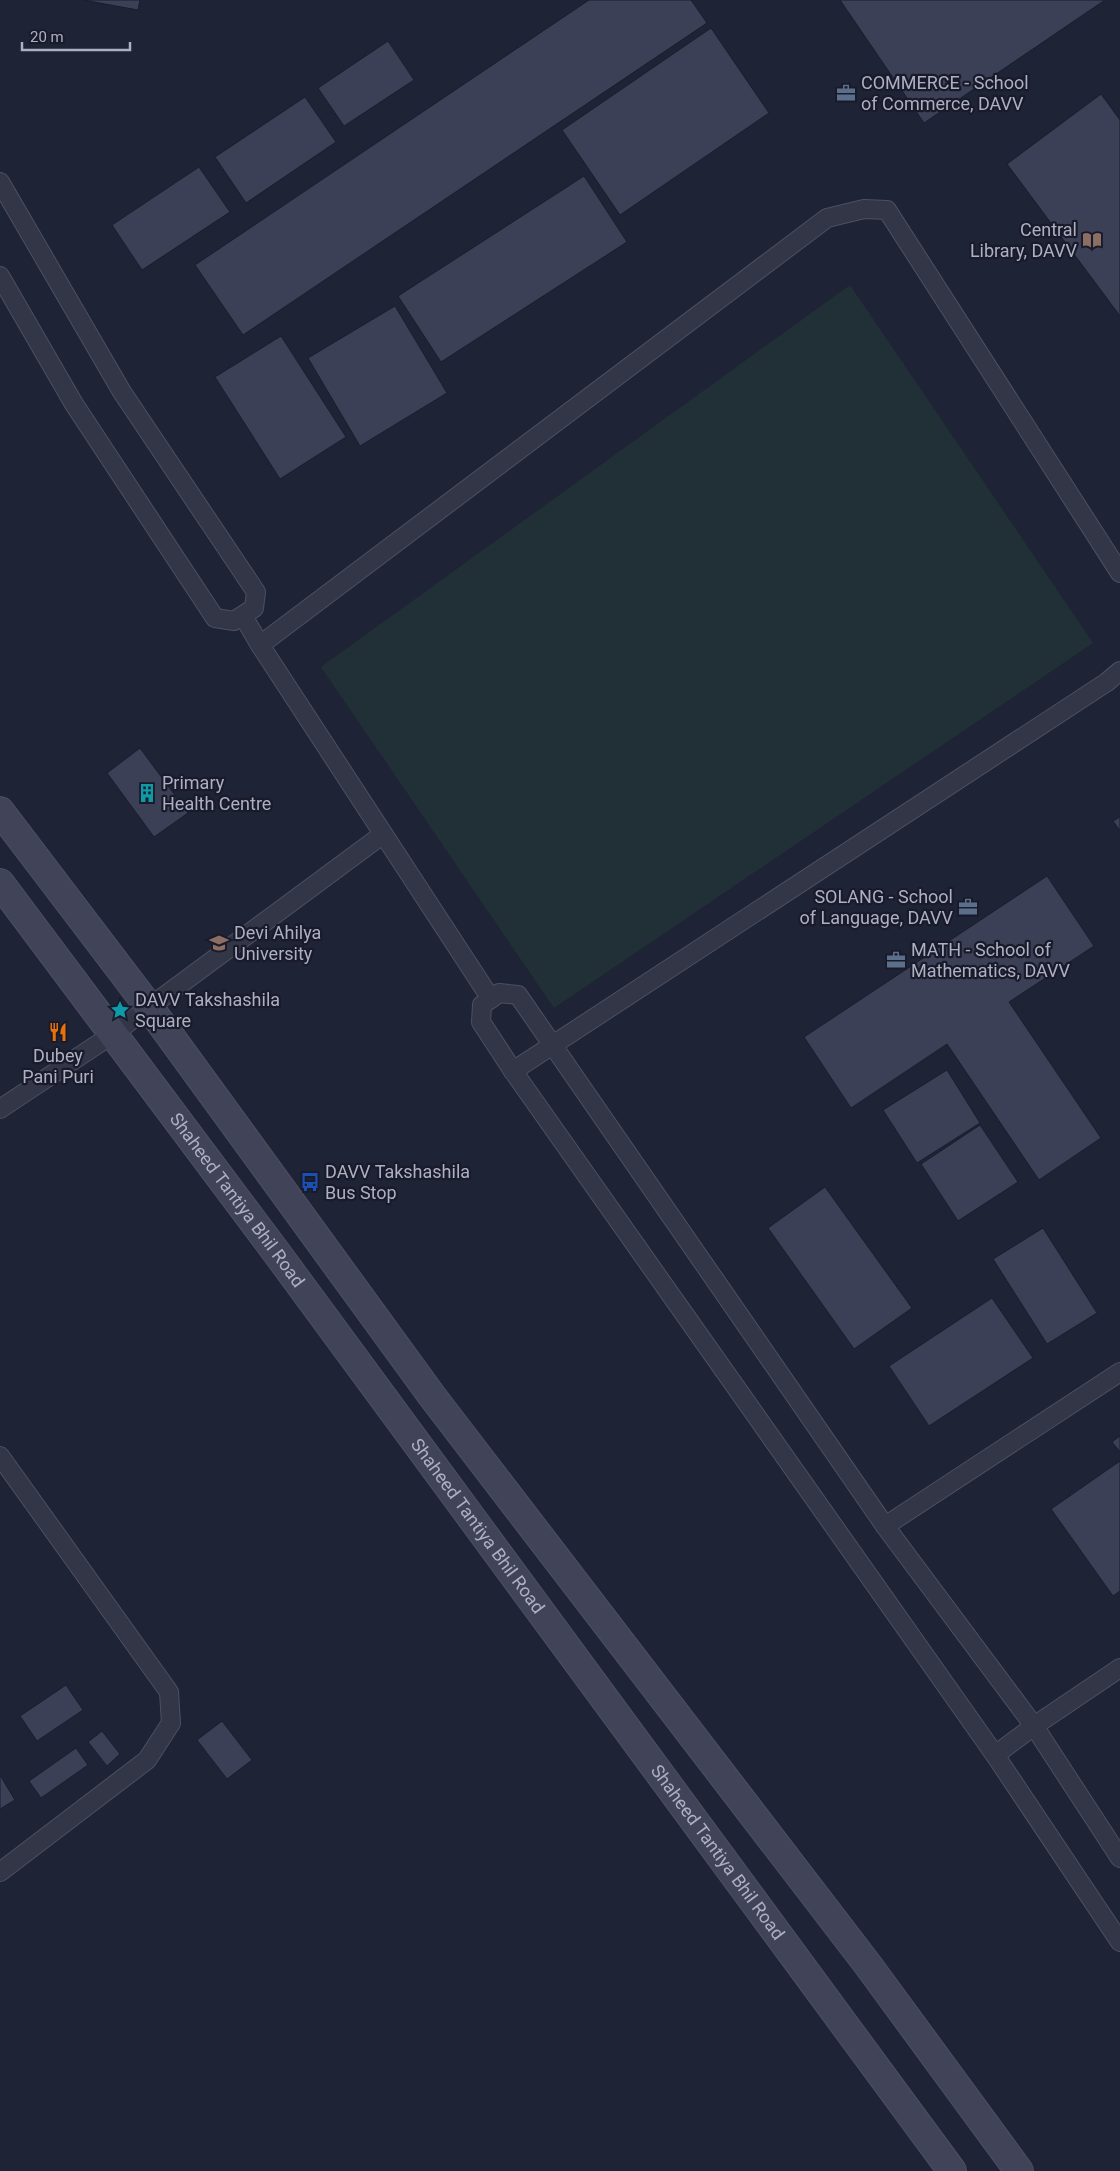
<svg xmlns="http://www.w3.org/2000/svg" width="1120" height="2171" viewBox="0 0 1120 2171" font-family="Roboto,sans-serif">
  <rect width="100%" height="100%" fill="#1f2336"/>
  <path fill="#212f37" d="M850 285 1093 643 554 1008 321 667Z"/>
  <g fill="#3b4056" stroke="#1a1d2d">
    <path d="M83 0H140L138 10Z"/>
    <path d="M589 0H691L707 23 243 335 195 265Z"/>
    <path d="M840 0H1105L924 123Z"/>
    <path d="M711 28 769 113 620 215 562 130Z"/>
    <path d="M388 41 414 80 344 126 318 88Z"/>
    <path d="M1101 94 1120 120V316L1007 164Z"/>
    <path d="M305 97 336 142 246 203 215 157Z"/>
    <path d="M199 167 230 212 142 270 112 225Z"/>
    <path d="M584 176 627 242 441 362 398 296Z"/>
    <path d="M395 306 447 393 360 446 308 358Z"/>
    <path d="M281 336 346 437 280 479 215 377Z"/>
    <path d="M140 748 188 813 154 837 107 773Z"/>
    <path d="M1120 817V831L1113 821Z"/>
    <path d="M1047 876 1094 946 1009 1002 1101 1138 1039 1180 947 1044 851 1108 804 1037Z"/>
    <path d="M947 1070 980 1123 917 1163 883 1110Z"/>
    <path d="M980 1125 1018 1182 958 1221 921 1164Z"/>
    <path d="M825 1187 912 1308 854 1349 768 1228Z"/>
    <path d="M1043 1228 1097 1313 1047 1344 993 1259Z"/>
    <path d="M992 1298 1033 1358 929 1426 889 1366Z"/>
    <path d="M1120 1436V1452L1112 1442Z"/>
    <path d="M1120 1461V1591L1113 1596 1051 1509Z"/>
    <path d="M66 1685 83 1710 37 1741 20 1716Z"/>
    <path d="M222 1721 252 1760 227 1779 197 1740Z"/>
    <path d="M102 1731 120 1754 107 1766 88 1742Z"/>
    <path d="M76 1748 88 1765 41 1798 29 1781Z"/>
    <path d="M0 1775 15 1800 0 1809Z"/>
  </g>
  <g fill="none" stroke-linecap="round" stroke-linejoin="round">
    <g stroke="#4d5061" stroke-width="20">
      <g id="service">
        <path d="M0 182 122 392 256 592 254 608 234 621 215 618 74 404 0 276"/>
        <path d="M243 616 260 645 491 999"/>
        <path d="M260 645 827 218 864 209 887 210 1120 573"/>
        <path d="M513 1071 1107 682 1120 671"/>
        <path d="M0 1109 113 1034 382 835"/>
        <path d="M0 1456 169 1692 171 1723 147 1760 0 1872"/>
        <path d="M885 1526 1120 1372"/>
        <path d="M995 1755 1034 1726 1120 1668"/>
        <path d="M1120 1858 1034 1726 885 1526 518 995 499 993 482 1005 481 1022 513 1071 995 1755 1120 1942"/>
      </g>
    </g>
    <g stroke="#4d5061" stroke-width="30">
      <g id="secondary">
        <path d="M0 811 149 1007 432 1396 868 1965 1019 2171"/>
        <path id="s1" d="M0 883 279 1256 952 2171"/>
      </g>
    </g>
    <use href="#service" stroke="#333646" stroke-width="18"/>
    <use href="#secondary" stroke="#414459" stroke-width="28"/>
  </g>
  <defs>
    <g id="office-bare" transform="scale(1.5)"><path d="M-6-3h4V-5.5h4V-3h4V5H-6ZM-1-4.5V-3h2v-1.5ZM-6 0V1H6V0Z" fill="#5c6f8a" stroke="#191b2b" stroke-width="2.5" paint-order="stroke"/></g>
    <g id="library-bare" transform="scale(1.5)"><path d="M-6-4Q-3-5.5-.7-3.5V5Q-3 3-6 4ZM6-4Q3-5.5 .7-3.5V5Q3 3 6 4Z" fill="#8d6e63" stroke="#191b2b" stroke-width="2.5" paint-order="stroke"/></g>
    <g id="building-bare" transform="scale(1.5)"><path d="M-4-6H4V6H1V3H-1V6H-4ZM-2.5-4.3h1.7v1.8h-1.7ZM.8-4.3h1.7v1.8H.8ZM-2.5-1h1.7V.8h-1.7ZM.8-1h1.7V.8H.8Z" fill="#0f9aa8" stroke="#191b2b" stroke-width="2.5" paint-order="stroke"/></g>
    <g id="school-bare" transform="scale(1.5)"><path d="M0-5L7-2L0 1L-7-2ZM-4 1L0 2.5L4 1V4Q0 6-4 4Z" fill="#8d6e63" stroke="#191b2b" stroke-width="2.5" paint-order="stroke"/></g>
    <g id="sight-bare" transform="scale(1.5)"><path d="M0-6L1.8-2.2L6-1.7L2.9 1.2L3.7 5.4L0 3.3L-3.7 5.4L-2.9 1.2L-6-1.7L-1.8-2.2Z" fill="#0f9aa8" stroke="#191b2b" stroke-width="2.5" paint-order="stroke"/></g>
    <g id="restaurant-bare" transform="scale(1.5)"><path d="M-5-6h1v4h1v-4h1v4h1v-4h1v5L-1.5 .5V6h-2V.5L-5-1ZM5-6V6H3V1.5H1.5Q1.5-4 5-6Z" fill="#e8710a" stroke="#191b2b" stroke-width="2.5" paint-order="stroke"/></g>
    <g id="bus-bare" transform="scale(1.5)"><path d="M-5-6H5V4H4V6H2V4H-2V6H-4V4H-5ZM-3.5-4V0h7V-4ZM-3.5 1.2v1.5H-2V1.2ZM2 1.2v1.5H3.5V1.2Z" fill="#1a4fb4" stroke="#191b2b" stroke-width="2.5" paint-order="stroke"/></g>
  </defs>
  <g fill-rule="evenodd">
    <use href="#office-bare" x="846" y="93"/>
    <use href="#library-bare" x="1092" y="240"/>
    <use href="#building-bare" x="147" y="793"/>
    <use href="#office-bare" x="968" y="907"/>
    <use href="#school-bare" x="219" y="943"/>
    <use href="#office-bare" x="896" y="960"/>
    <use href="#sight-bare" x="120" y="1010"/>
    <use href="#restaurant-bare" x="58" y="1032"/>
    <use href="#bus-bare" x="310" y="1182"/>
  </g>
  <g text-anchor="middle" stroke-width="4.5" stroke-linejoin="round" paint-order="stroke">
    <g font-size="18" fill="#adafc3" stroke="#191b2b" text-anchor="start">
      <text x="861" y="89">COMMERCE - School<tspan x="861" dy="21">of Commerce, DAVV</tspan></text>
      <text x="1077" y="236" text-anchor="end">Central<tspan x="1077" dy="21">Library, DAVV</tspan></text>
      <text x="162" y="789">Primary<tspan x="162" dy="21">Health Centre</tspan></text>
      <text x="953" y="903" text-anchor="end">SOLANG - School<tspan x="953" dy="21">of Language, DAVV</tspan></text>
      <text x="234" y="939">Devi Ahilya<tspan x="234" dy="21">University</tspan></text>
      <text x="911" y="956">MATH - School of<tspan x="911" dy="21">Mathematics, DAVV</tspan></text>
      <text x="135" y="1006">DAVV Takshashila<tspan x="135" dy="21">Square</tspan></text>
      <text x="58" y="1062" text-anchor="middle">Dubey<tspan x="58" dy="21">Pani Puri</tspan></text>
      <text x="325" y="1178">DAVV Takshashila<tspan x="325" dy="21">Bus Stop</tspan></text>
    </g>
    <g font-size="18" fill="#adafc3" stroke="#191b2b">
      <text dy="6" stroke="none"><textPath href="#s1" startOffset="396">Shaheed Tantiya Bhil Road</textPath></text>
      <text dy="6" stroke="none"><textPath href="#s1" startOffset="801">Shaheed Tantiya Bhil Road</textPath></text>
      <text dy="6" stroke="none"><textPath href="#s1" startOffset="1206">Shaheed Tantiya Bhil Road</textPath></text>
    </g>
  </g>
  <path d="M22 42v8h108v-8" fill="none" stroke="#adafc3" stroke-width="2.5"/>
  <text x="30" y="42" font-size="15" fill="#adafc3" stroke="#191b2b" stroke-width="4" paint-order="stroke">20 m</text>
</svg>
